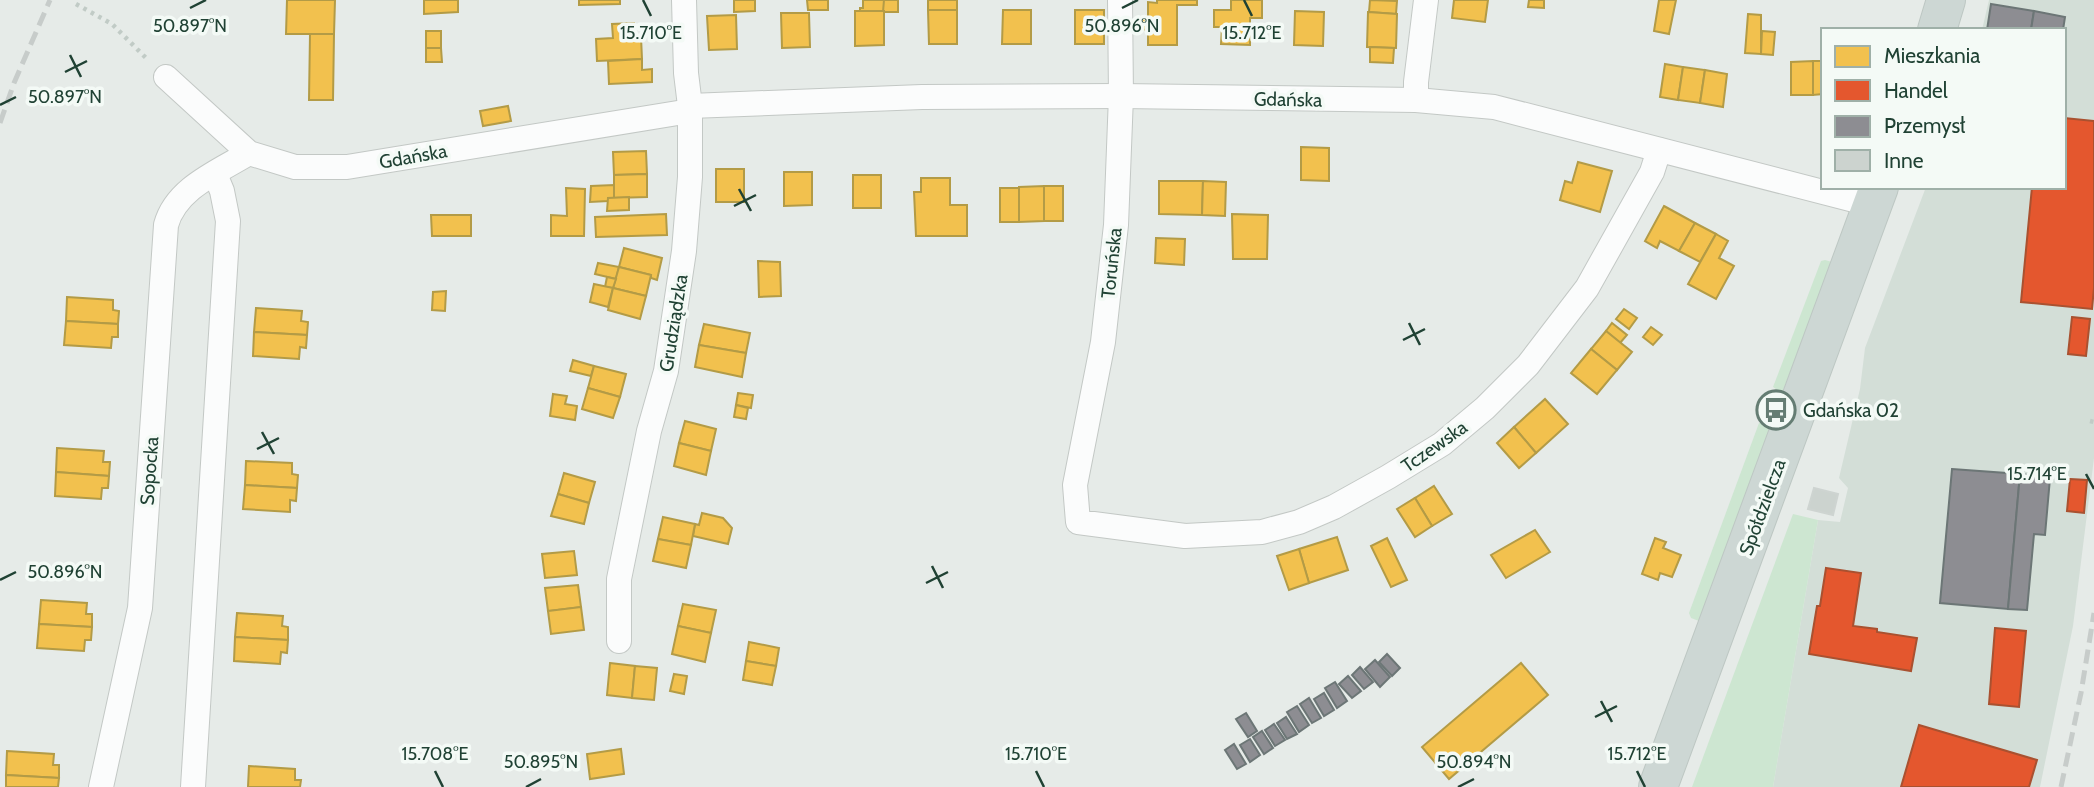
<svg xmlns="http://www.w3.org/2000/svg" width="2094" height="787" viewBox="0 0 2094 787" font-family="Cabin,sans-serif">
  <rect width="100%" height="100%" fill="#e6ebe8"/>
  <path fill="#d3ded7" d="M1989 0H2094V458L2073 626 2040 787H1773L1818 520 1840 522 1848 488 1839 478 1860 389 1865 348 1926 187H2064V30H1982Z"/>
  <g fill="#cde6d1">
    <path d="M1825 260 1832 262 1782 393 1773 387 1821 261Z"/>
    <path d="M1759 423 1771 424 1699 621 1691 618 1689 613Z"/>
    <path d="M1793 514 1818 520 1773 787H1692Z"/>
  </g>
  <g fill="#f2c14e" stroke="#b39b46" stroke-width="2">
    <path d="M287 0H335L334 34H286Z"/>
    <path d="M424 0H458V12L424 14Z"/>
    <path d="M579 0H620V4L579 5Z"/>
    <path d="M734 0H755V11L734 12Z"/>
    <path d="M807 0H828V10H808Z"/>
    <path d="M863 0H884V11H860V8H863Z"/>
    <path d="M884 0H898V12H883Z"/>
    <rect x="928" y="0" width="29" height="10"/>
    <path d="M1157 0H1197V5H1177V45H1148V30L1141 29V17H1148V2L1157 3Z"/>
    <path d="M1231 0H1262V18H1250V45L1221 44 1222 27H1214V10H1231Z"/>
    <path d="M1370 0 1397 1 1396 14 1369 12Z"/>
    <path d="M1454 0H1488L1485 22 1452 18Z"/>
    <path d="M1529 0H1544V8L1528 7Z"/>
    <path d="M1659 0H1676L1669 34 1654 31Z"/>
    <path d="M928 10H957V44H929Z"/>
    <path d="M1003 10H1031V44H1002Z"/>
    <rect x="1075" y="10" width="29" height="34"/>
    <path d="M855 11H884V45L855 46Z"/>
    <path d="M1295 11 1324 12 1323 46 1294 45Z"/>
    <path d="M1368 12 1397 14 1396 48 1367 47Z"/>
    <path d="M781 13H809L810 47 782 48Z"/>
    <path d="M1748 14 1761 15V54L1745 53Z"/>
    <path d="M736 15 737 49 709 50 707 16Z"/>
    <path d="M634 23 635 37H641L642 59 597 61 596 39 613 38 612 24Z"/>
    <rect x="426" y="31" width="15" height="17"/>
    <path d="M1762 31 1775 32 1773 55 1761 54Z"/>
    <path d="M310 34H334L333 100H309Z"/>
    <path d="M1370 47 1394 48 1393 63 1370 62Z"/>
    <path d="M426 48H441L442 62H426Z"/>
    <path d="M642 59V70L652 69V82L609 84 608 61Z"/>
    <path d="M1813 61V95H1791V62Z"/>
    <path d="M1813 61H1823V94L1813 95Z"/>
    <path d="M1665 64 1683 67 1678 100 1660 97Z"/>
    <path d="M1683 67 1705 70 1700 103 1678 100Z"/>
    <path d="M1705 70 1727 74 1723 107 1700 103Z"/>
    <path d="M508 106 511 121 483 126 480 111Z"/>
    <path d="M1301 147 1329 148V181L1301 180Z"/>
    <path d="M646 151 647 174 614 175 613 152Z"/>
    <path d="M1578 162 1612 171 1600 212 1560 200 1565 181 1572 183Z"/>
    <rect x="716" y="169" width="28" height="33"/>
    <path d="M784 172H812V205L784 206Z"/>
    <path d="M647 174V197L614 198V175Z"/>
    <rect x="853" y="175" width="28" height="33"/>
    <path d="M921 178H950V205H967V236H916L914 192H921Z"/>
    <path d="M1159 181H1203L1202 215 1159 214Z"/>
    <path d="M1203 181 1226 182 1225 216 1202 215Z"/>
    <path d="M614 185V198H608V201L590 202 591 186Z"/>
    <rect x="1044" y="186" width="19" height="35"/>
    <path d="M1044 186V221L1019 222V187Z"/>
    <path d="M566 188 585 189 584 236H551V215L567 216Z"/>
    <rect x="1000" y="188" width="19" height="34"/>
    <path d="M629 197V210L607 211 608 198Z"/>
    <path d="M1664 206 1695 223 1679 251 1660 241 1657 248 1645 241Z"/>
    <path d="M666 214 667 235 596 237 595 217Z"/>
    <path d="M1232 214 1268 215 1267 259H1233Z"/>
    <path d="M431 215H471V236H432Z"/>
    <path d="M1695 223 1716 234 1700 262 1679 251Z"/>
    <path d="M1716 234 1728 241 1719 258 1734 266 1716 299 1688 284Z"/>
    <path d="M1156 238 1185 239 1184 265 1155 263Z"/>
    <path d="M624 248 662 258 657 280 651 278V275L619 267Z"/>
    <path d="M758 261 780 262 781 296 759 297Z"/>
    <path d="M598 263 619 267 616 279 595 274Z"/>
    <path d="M619 267 651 275 646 296 613 288Z"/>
    <path d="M607 277 616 279 613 288 605 287Z"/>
    <path d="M594 284 613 288 608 307 590 302Z"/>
    <path d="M613 288 646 296 640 319 608 310Z"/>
    <path d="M446 291 445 311 432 310 433 292Z"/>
    <path d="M67 297 113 300V310L119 311 118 324 66 321Z"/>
    <path d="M256 308 302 311 301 321 308 322 307 335 254 332Z"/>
    <path d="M1624 309 1637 318 1629 329 1616 319Z"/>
    <path d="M66 321 118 324V337H112L111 348 64 345Z"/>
    <path d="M1612 323 1627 335 1620 343 1606 331Z"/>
    <path d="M704 324 750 333 746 353 699 345Z"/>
    <path d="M1651 327 1662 335 1653 345 1643 337Z"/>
    <path d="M1606 331 1632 352 1617 370 1591 349Z"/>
    <path d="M254 332 307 335 306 348 300 347 299 359 253 356Z"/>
    <path d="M699 345 746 353 742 377 695 367Z"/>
    <path d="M1591 349 1617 370 1597 394 1571 373Z"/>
    <path d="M573 360 594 366 591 376 570 371Z"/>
    <path d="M594 366 626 374 620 397 588 388Z"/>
    <path d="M588 388 620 397 613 418 582 409Z"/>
    <path d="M738 393 753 395 751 408 736 405Z"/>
    <path d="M553 394 567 396 565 404 577 406 575 420 550 416Z"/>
    <path d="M1545 399 1568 424 1536 453 1514 427Z"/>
    <path d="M736 405 748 408 746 419 734 417Z"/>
    <path d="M685 421 716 429 711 451 679 443Z"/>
    <path d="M1514 427 1536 453 1519 468 1497 443Z"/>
    <path d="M679 443 711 451 706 475 674 466Z"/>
    <path d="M57 448 104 451 103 462H110L109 476 56 472Z"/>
    <path d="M246 461 292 463V474L298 475 297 488 245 485Z"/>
    <path d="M56 472 109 476 108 488H102L101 499 55 496Z"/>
    <path d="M564 473 595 482 589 503 558 494Z"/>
    <path d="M245 485 297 488 296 501 290 500V512L243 509Z"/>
    <path d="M1434 486 1452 514 1432 526 1415 498Z"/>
    <path d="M558 494 589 503 584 524 551 516Z"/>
    <path d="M1415 498 1432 526 1415 537 1397 509Z"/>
    <path d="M702 513 723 518 732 528 728 544 693 536 695 524 699 525Z"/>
    <path d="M663 517 695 524 691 545 658 539Z"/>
    <path d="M1535 530 1550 552 1506 578 1491 555Z"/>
    <path d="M1337 537 1348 570 1309 583 1299 549Z"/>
    <path d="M1387 538 1407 580 1391 587 1371 546Z"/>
    <path d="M1655 538 1666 542 1663 548 1681 555 1672 577 1660 573 1658 580 1642 574Z"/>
    <path d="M658 539 691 545 686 568 653 561Z"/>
    <path d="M1299 549 1309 583 1289 590 1277 556Z"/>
    <path d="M574 551 577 575 545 578 542 554Z"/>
    <path d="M578 585 581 607 548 611 545 588Z"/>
    <path d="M41 600 87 603 86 614H92V627L39 624Z"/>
    <path d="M683 604 716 610 711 633 678 626Z"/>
    <path d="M581 607 584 630 551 634 548 611Z"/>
    <path d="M237 613 283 616 282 626 288 627V640L235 637Z"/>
    <path d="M39 624 92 627 91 640H85L84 651 37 648Z"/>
    <path d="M678 626 711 633 705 662 672 654Z"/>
    <path d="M235 637 288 640 287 653 281 652 280 664 234 661Z"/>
    <path d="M749 642 779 648 776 666 746 661Z"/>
    <path d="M746 661 776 666 772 685 743 680Z"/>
    <path d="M610 663 635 666 632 698 607 695Z"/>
    <path d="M1521 663 1548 695 1449 779 1422 747Z"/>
    <path d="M635 666 657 668 654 700 632 698Z"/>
    <path d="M674 674 687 676 684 694 670 691Z"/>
    <path d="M621 749 624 774 590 779 587 754Z"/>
    <path d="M7 751 54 754 53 765H59V778L6 775Z"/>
    <path d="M249 766 295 769V780H301L300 787H248Z"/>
    <path d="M6 775 59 778 58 787H6Z"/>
  </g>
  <g fill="#e4572e" stroke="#a95130" stroke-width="2">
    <path d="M2064 118 2094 121V288L2092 309 2021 302 2032 187H2064Z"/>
    <path d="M2072 317 2090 319 2086 356 2068 354Z"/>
    <path d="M2070 479 2087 480 2084 513 2067 511Z"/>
    <path d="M1826 568 1861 573 1853 626 1877 629V632L1917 638 1911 671 1809 654 1817 606H1820Z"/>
    <path d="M1995 628 2026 631 2019 707 1989 704Z"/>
    <path d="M1919 725 2037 760 2029 787H1901Z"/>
  </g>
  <g fill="#8d8d92" stroke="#6c7676" stroke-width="2">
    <path d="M1991 4 2034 11 2031 30H1987Z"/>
    <path d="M2034 11 2065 17 2063 30H2031Z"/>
    <path d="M1952 469 2020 474 2008 609 1940 603Z"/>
    <path d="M2020 474 2050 478 2045 535 2034 534 2027 610 2008 609Z"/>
    <path d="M1387 654 1400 668 1392 676 1379 662Z"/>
    <path d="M1375 660 1390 677 1380 687 1365 669Z"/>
    <path d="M1360 667 1373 682 1364 689 1352 675Z"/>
    <path d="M1348 676 1361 691 1352 698 1339 684Z"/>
    <path d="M1335 682 1347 701 1337 708 1325 688Z"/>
    <path d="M1324 693 1334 710 1324 716 1314 699Z"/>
    <path d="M1309 698 1321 718 1312 723 1300 704Z"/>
    <path d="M1297 706 1309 725 1299 732 1287 712Z"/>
    <path d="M1246 713 1257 731 1248 737 1236 719Z"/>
    <path d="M1286 717 1297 734 1287 739 1277 723Z"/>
    <path d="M1274 724 1285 740 1275 746 1265 730Z"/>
    <path d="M1262 731 1273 748 1264 754 1253 737Z"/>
    <path d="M1250 739 1260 755 1250 762 1240 745Z"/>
    <path d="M1234 744 1246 764 1237 769 1225 750Z"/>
  </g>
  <path fill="#ccd3cf" stroke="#ced4d1" stroke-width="2" d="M1814 488 1838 494 1833 515 1808 509Z"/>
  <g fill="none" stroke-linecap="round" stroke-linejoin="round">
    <g stroke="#c3c8c5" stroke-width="26">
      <g id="street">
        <path d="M1120 0 1121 96 1116 225 1103 342 1075 485 1078 522 1185 536 1262 532 1299 522 1334 507 1388 477 1442 444 1485 408 1528 365 1587 288 1652 172 1659 150"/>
        <path d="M166 77 249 153 295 167H347L690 111"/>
        <path d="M1416 100V82L1426 0"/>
        <path d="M690 106 922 97 1121 96 1416 100 1494 107 1873 205"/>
        <path d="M619 641V579L649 431 666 371 684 251 690 177V106L686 73 684 0"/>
        <path d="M101 787 140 608 166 225C176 188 218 172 249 153"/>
        <path d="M193 787 228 221 222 191 215 174"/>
      </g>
    </g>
    <g stroke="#bdc7c3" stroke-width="40">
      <g id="primary">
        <path d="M1937 30 1946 0"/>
        <path d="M1658 787 1879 187"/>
      </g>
    </g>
    <g stroke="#c1cbc6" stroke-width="4.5" stroke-dasharray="3.5 5" stroke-linecap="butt">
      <path d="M76 4 112 24 149 61"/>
      <path d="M2090 421 2094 422"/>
    </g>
    <use href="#street" stroke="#fbfcfc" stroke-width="24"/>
    <use href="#primary" stroke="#cdd7d4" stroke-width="38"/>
    <g stroke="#c7ccca" stroke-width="5" stroke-dasharray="14 7" stroke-linecap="butt">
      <path d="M0 123 14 83 50 0"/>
      <path d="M2061 787 2081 693 2094 613"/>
    </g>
  </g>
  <path fill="none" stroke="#204234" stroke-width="2.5" d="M643 0 651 16M1244 0 1252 16M190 8 206 0M1122 8 1138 0M70 55 81 77M65 72 87 61M0 105 16 97M739 189 751 211M734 206 756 195M1409 323 1420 345M1403 340 1425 329M262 432 274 454M257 449 279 438M2086 474 2094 489M932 566 943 588M0 580 16 572M926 583 948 572M1601 701 1612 722M1595 717 1617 706M435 771 443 787M1036 771 1044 787M1637 771 1645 787M526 787 541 779M1458 787 1474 779"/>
  <defs>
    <g id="bus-ring" transform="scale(2.0125)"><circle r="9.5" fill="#f4faf6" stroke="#657d73" stroke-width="1.5"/><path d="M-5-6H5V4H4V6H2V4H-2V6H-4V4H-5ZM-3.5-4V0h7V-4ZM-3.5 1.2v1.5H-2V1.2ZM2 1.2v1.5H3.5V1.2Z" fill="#657d73"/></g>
  </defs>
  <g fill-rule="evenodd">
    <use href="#bus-ring" x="1776" y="410"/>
  </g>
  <g text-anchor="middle" stroke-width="7" stroke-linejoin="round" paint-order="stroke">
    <g font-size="19" fill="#204234" stroke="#f4faf6">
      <text transform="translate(1288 99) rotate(1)" y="7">Gdańska</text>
      <text transform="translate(413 156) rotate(-10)" y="7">Gdańska</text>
      <text transform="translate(1111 263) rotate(-84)" y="7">Toruńska</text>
      <text transform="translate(673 323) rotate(-81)" y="7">Grudziądzka</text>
      <text transform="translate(1434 446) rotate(-35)" y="7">Tczewska</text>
      <text transform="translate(149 471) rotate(-86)" y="7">Sopocka</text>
      <text transform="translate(1762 507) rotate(-70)" y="7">Spółdzielcza</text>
    </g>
    <g font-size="19" fill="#204234" stroke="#f4faf6" text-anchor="start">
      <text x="1803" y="417">Gdańska 02</text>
    </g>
  </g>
  <g font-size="18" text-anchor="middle" fill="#204234" stroke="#f4faf6" stroke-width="7" stroke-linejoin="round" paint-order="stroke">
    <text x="1122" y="32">50.896°N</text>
    <text x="190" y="32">50.897°N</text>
    <text x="651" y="39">15.710°E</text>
    <text x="1252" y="39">15.712°E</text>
    <text x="65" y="103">50.897°N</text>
    <text x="2037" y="480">15.714°E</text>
    <text x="65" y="578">50.896°N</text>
    <text x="435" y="760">15.708°E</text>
    <text x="1036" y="760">15.710°E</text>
    <text x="1637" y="760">15.712°E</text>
    <text x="541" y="768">50.895°N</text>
    <text x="1474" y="768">50.894°N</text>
  </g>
  <rect x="1821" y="28" width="245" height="161" fill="#f4faf6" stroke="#9fb0a8" stroke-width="2"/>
  <rect x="1835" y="46" width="35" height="21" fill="#f2c14e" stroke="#9fb0a8" stroke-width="2"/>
  <text x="1884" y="63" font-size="21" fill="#204234">Mieszkania</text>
  <rect x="1835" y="80" width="35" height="21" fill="#e4572e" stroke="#9fb0a8" stroke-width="2"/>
  <text x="1884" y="98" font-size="21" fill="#204234">Handel</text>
  <rect x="1835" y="116" width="35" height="21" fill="#8d8d92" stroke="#9fb0a8" stroke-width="2"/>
  <text x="1884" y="133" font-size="21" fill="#204234">Przemysł</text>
  <rect x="1835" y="150" width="35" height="21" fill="#ccd3cf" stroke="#9fb0a8" stroke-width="2"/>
  <text x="1884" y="168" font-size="21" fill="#204234">Inne</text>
</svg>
